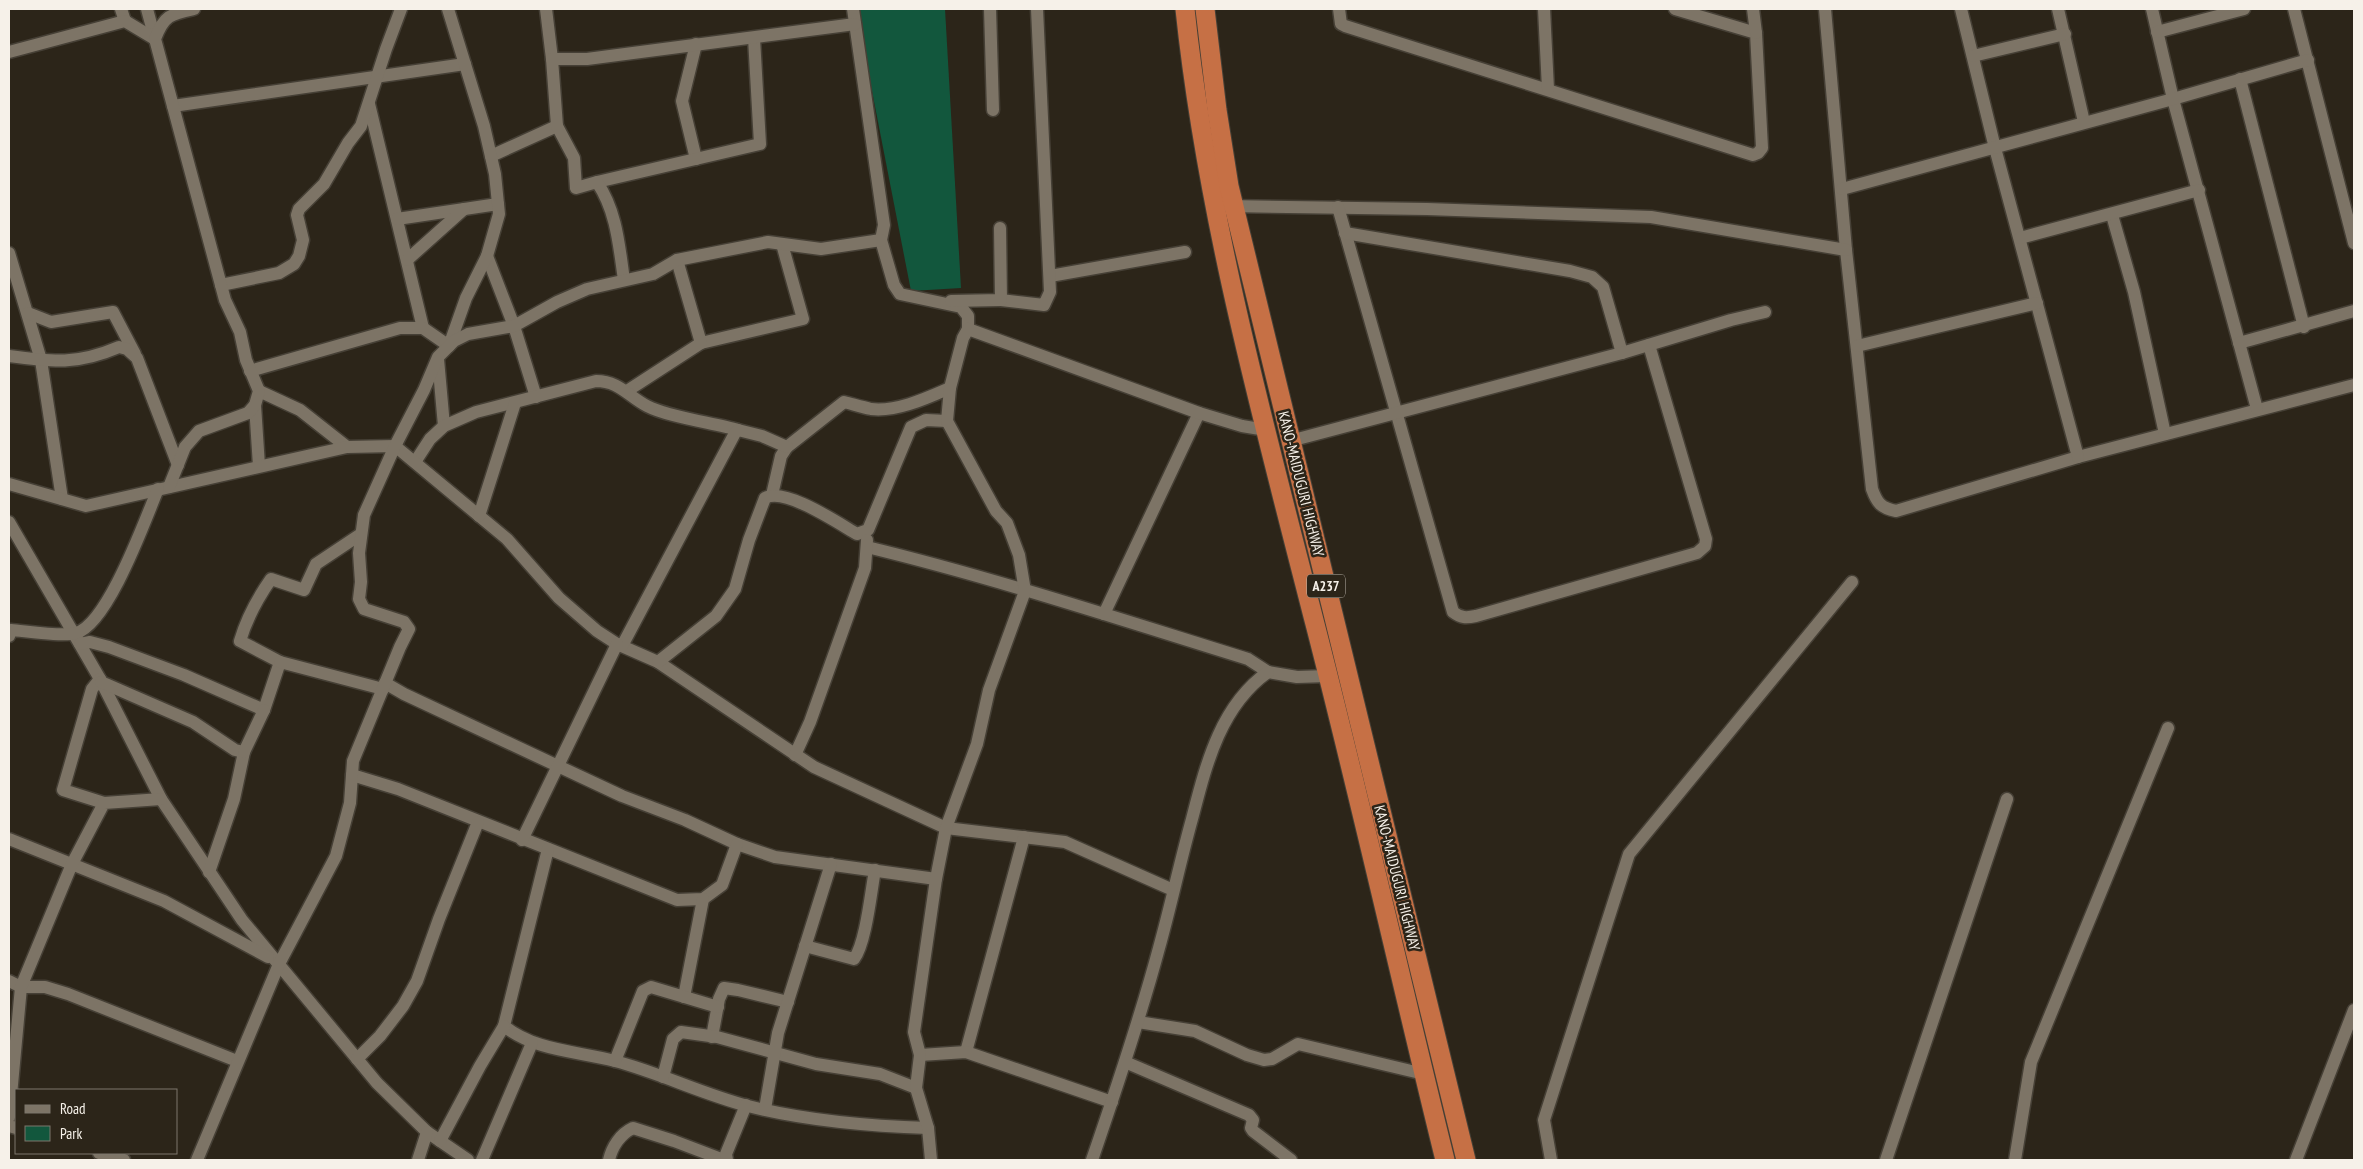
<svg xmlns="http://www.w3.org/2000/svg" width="2363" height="1169" viewBox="0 0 2363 1169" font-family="'PT Sans Narrow',sans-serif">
  <rect width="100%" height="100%" fill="#2c2519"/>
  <path fill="#12573d" d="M856 9H945L961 288 911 291Z"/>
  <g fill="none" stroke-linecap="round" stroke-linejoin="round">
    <g stroke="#464036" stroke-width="15">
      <g id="minor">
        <path d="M121 9 125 21"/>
        <path d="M147 9 155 39"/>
        <path d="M546 9 552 59"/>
        <path d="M853 9 884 225 881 240 894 285 900 294 961 307 968 316V329"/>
        <path d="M990 9 993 110"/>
        <path d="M1339 9 1341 24 1345 26 1753 155 1758 153 1762 148 1756 33 1675 9"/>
        <path d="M1544 9 1548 89"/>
        <path d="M1753 9 1756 33"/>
        <path d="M1825 9 1846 250 1872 489C1877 503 1881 508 1896 511L2078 457 2354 385"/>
        <path d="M1961 9 1995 148 2078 457"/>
        <path d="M2058 9 2084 122"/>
        <path d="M2152 9 2173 99 2257 409"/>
        <path d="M2294 9 2354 243"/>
        <path d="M2157 32 2244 9"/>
        <path d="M696 44 682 101 696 159"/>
        <path d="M9 52 125 21 155 39"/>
        <path d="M1973 56 2065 34"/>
        <path d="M2240 79 2304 327"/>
        <path d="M369 104 423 328"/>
        <path d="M173 106 465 64"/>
        <path d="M491 156 557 126"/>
        <path d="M597 182 760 144 754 38"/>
        <path d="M1842 189 2173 99 2308 60"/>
        <path d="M1227 206 1427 209 1651 217 1846 250"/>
        <path d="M1338 207 1453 612C1461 618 1466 618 1476 616L1697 553 1705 546 1706 539 1649 345"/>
        <path d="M2112 215 2134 292 2165 434"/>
        <path d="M397 219 498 204"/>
        <path d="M1345 233 1570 271 1592 277 1603 287 1622 353"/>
        <path d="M2020 238 2199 190"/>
        <path d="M9 253 41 360 62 499"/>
        <path d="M487 256 514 326 536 397"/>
        <path d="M407 260 464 209"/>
        <path d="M1050 276 1185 252"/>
        <path d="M624 280C619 246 617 212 597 182L576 188 574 158 557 126 552 59H587L855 24"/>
        <path d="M221 285 279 273 294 264 299 256 303 240 297 215 299 209 324 184 348 143 361 126 386 49 401 9"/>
        <path d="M1001 300 1044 305 1050 292 1037 9"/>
        <path d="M951 301 1001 300 1000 228"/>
        <path d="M28 313 51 322 113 312 135 354"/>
        <path d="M701 343 803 319 782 244"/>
        <path d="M2239 343 2354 311"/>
        <path d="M1857 346 2037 303"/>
        <path d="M9 356C53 362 77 365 119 347L127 349 137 358 178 465"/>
        <path d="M438 359 444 426"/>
        <path d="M250 371 400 328H423L449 346 466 298 487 256 499 214 495 174 484 126 448 9"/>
        <path d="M259 391 300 410 347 447"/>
        <path d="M627 391 701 343 677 260"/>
        <path d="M255 405 259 466"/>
        <path d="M1290 441 1622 353 1731 320 1765 312"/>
        <path d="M415 462 430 439 444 426 476 412 596 381C619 381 628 396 647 406 668 417 714 423 738 430"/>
        <path d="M9 484 86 506 347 447 395 446 507 539 559 598 597 631 617 644 658 662 814 767 946 828 1065 842 1173 890"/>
        <path d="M169 487 185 447 199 431 248 413 255 405 259 391 246 360 240 332 225 300 155 39C164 15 171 14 194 9"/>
        <path d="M772 495 781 456 787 447 844 402C852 404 862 407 871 409 897 412 927 398 950 388"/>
        <path d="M479 516 515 403"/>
        <path d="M9 522 100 679 161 799 242 920 377 1083 427 1132 468 1160"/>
        <path d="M867 547C995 578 1122 620 1248 659L1268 672 1297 677 1328 676"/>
        <path d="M1104 614 1199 413"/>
        <path d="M9 636 11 630C25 631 64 637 76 633 108 624 145 520 158 489"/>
        <path d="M80 644 90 642 109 647 184 675 264 710 280 662 240 641C247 617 257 599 271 579L304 590 316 564 361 534"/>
        <path d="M622 646 735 433 738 430 762 436 787 447"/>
        <path d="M280 662 383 689"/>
        <path d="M658 662 716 616 735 589 749 540 765 498C785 487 838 523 857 534L868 530 911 427 926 420 947 421"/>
        <path d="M100 679 92 689 63 790 104 803"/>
        <path d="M101 682 193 722 235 750 244 752 234 799 209 872"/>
        <path d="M385 683 404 694 622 796 685 820 737 844 775 857 936 879"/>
        <path d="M244 752 264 710"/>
        <path d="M795 755 810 722 865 568 867 540"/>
        <path d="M352 775 398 789 677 900 703 899 722 885 737 844"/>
        <path d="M9 839 164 901 268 957"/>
        <path d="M522 840 617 644"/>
        <path d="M548 849 504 1026C535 1051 577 1051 615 1061 660 1073 702 1094 748 1106 807 1121 867 1126 928 1128"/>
        <path d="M805 946 854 959C866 943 871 891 875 870"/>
        <path d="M9 981 21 987H45L68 994 237 1061"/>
        <path d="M684 997 703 899"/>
        <path d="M1138 1022 1195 1031 1247 1055 1264 1060 1272 1059 1298 1044 1424 1074"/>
        <path d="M712 1037 719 999 724 988 738 990 788 1002"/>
        <path d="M966 1052 1024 837"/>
        <path d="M920 1055 966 1052 1112 1102"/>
        <path d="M357 1059 380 1036 403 1006 417 981 439 919 478 822"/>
        <path d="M615 1061 643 991 651 987 718 1007"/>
        <path d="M1125 1062 1249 1115 1253 1120 1251 1128 1253 1131 1291 1160"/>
        <path d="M663 1077 673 1039 681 1032 717 1037 816 1064 880 1074 916 1088"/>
        <path d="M765 1109 778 1033 831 864"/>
        <path d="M9 1117 21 987 72 864 104 803 161 799"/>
        <path d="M9 1126 16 1128"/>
        <path d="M440 1141 480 1066 504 1026"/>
        <path d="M99 1153 124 1160"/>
        <path d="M197 1160 279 964 336 856 350 803 353 761 400 647 409 629 404 622 364 609 359 599 361 582 359 553 364 515 395 446 424 390 438 357 454 341 468 334 514 326 557 302 587 289 653 274 677 260 768 242 821 249 881 240"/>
        <path d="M418 1160 427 1132"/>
        <path d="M482 1160 532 1043"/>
        <path d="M609 1160C612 1147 620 1134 633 1128L674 1141 724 1160"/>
        <path d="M727 1160 726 1154 746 1105"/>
        <path d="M931 1160 928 1128 916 1088 920 1055 914 1032 936 879 946 828 977 744 989 690 1025 591 1019 555 1007 523 996 511 947 421 950 388 963 338 968 329 1199 413 1242 426 1266 430"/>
        <path d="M1092 1160C1116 1090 1140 1019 1159 948 1171 905 1180 862 1192 819 1206 765 1220 706 1268 672"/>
        <path d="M1551 1160 1544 1120 1629 854 1852 582"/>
        <path d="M1886 1160 2007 799"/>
        <path d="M2015 1160 2031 1062 2168 728"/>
        <path d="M2296 1160 2354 1010"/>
      </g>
    </g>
    <g stroke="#464036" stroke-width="21">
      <g id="highway">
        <path d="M1185 9C1207 218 1263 420 1315 624 1361 802 1401 982 1445 1160"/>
        <path d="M1205 9 1217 110 1229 186 1466 1160"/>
      </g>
    </g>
    <use href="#minor" stroke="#7d7466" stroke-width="12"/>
    <use href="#highway" stroke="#c67045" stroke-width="19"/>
  </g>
  <g text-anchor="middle" stroke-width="5" stroke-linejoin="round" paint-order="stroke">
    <rect fill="#2c2519" stroke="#b9b4ab" stroke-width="1" x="1307" y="574.5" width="38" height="23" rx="4"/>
    <g font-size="14" font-weight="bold" fill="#f6f1e9">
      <text x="1326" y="591">A237</text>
    </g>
    <g font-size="15" fill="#f6f1e9" stroke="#2c2519">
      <text transform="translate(1301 484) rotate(76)" y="5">KANO-MAIDUGURI HIGHWAY</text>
      <text transform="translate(1397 878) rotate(76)" y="5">KANO-MAIDUGURI HIGHWAY</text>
    </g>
  </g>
  <rect width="2363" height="1169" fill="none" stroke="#f6f1e9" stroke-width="20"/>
  <rect x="15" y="1089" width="162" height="65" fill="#2c2519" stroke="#7d776c"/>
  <rect x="25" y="1105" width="25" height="8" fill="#7d7466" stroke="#7d776c"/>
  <text x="60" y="1114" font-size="15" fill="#f6f1e9">Road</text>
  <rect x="25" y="1126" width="25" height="15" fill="#12573d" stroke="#7d776c"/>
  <text x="60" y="1139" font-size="15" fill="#f6f1e9">Park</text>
</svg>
